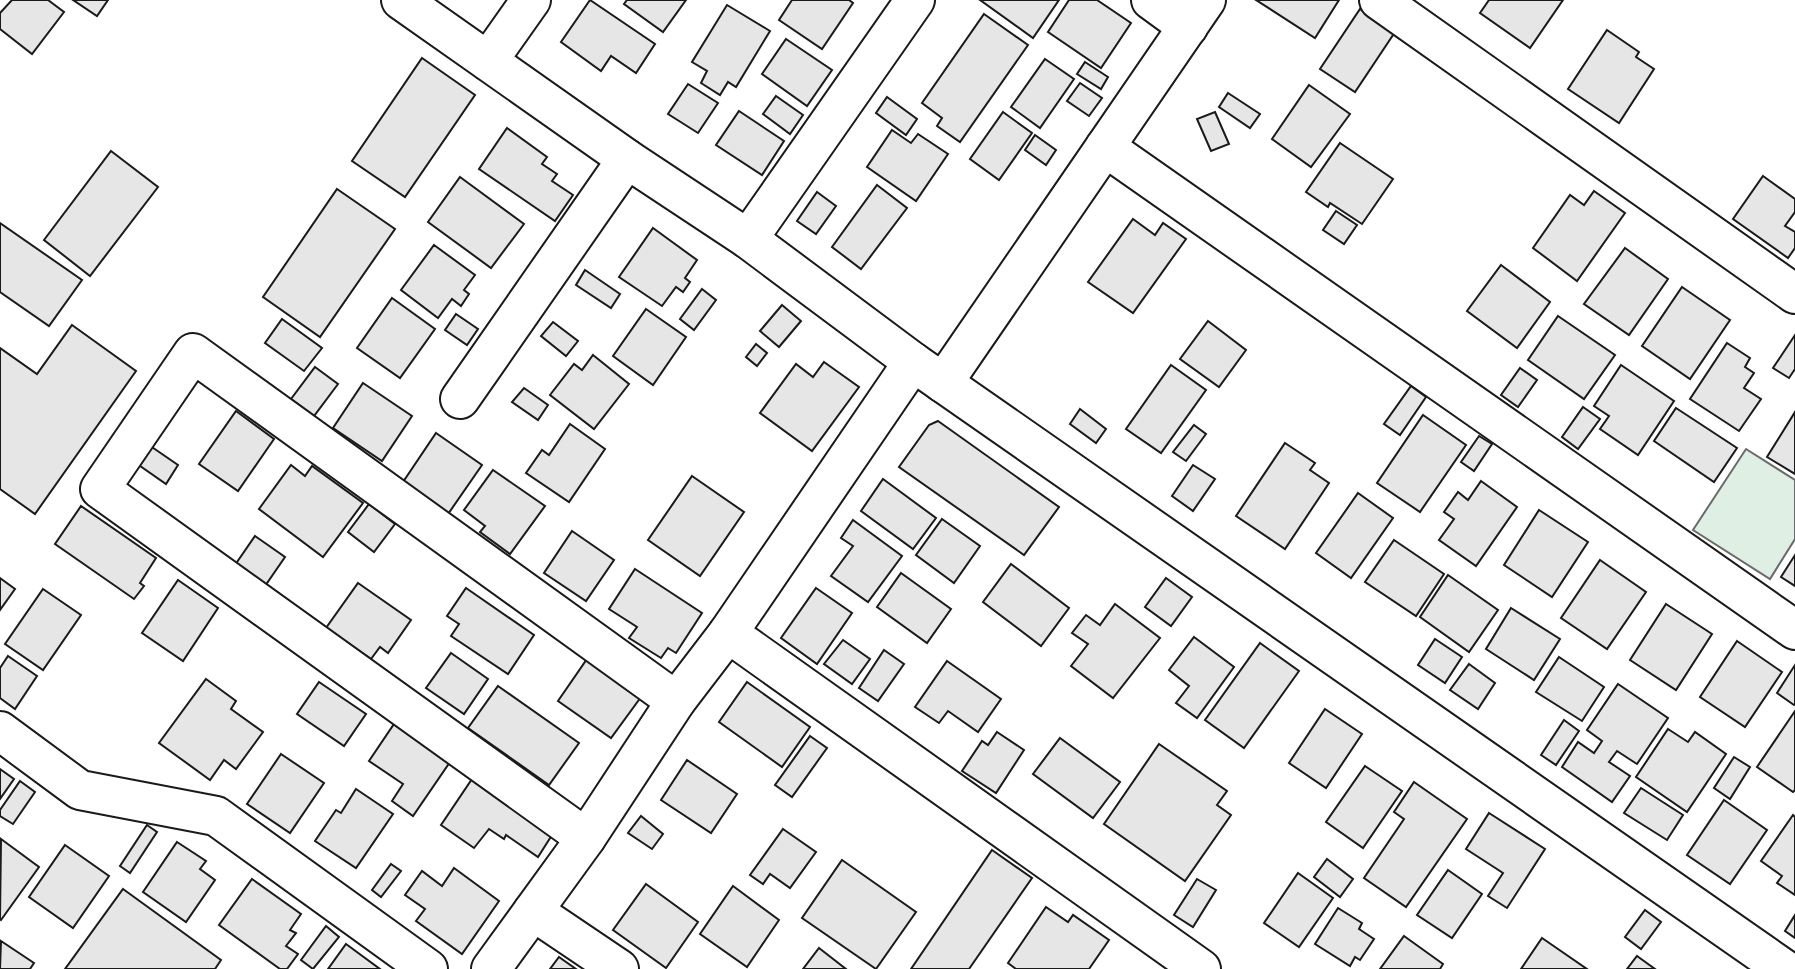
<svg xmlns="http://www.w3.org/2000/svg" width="1795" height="969" viewBox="0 0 1795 969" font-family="Montserrat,sans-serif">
  <rect width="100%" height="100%" fill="#fff"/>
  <path fill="#e0efe3" stroke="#6a6a6a" stroke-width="2" d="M1746 449 1795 480V539L1770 579 1693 530Z"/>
  <g fill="#e6e6e6" stroke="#1a1a1a" stroke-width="2">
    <path d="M12 0H48L64 12 32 54 0 29V13Z"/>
    <path d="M73 0H108L97 16Z"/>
    <path d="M590 0 655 44 636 73 611 56 601 71 561 42Z"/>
    <path d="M627 0H686L663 32 624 4Z"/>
    <path d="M792 0H849L853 3 822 49 779 20Z"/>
    <path d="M980 0H1059L1033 38Z"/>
    <path d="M1069 0H1097L1131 23 1101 68 1048 32Z"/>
    <path d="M1256 0H1339L1315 38Z"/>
    <path d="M1489 0H1563L1530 48 1480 13Z"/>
    <path d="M727 5 770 31 736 87 728 82 720 95 701 83 707 71 692 62Z"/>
    <path d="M1360 9 1395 32 1355 92 1320 69Z"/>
    <path d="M984 14 1028 45 960 142 937 126 942 118 922 103Z"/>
    <path d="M1607 30 1639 52 1636 57 1654 69 1619 123 1568 89Z"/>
    <path d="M786 39 832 70 807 106 762 74Z"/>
    <path d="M422 58 475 95 405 197 352 161Z"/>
    <path d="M1045 59 1074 79 1040 128 1011 107Z"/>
    <path d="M1085 62 1108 77 1101 89 1077 74Z"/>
    <path d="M1080 83 1102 98 1089 116 1067 101Z"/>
    <path d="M688 84 718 103 698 133 668 114Z"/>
    <path d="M1309 85 1350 114 1311 167 1272 139Z"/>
    <path d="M1228 93 1260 114 1250 128 1219 107Z"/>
    <path d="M776 96 803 115 790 134 763 114Z"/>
    <path d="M887 97 917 119 906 135 876 113Z"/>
    <path d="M739 111 784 141 762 175 716 145Z"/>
    <path d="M1003 112 1032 133 999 180 970 159Z"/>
    <path d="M1215 112 1229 144 1211 151 1197 119Z"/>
    <path d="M507 128 547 157 542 164 557 174 552 181 573 195 555 221 479 169Z"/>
    <path d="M892 130 911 143 918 134 948 154 916 201 867 167Z"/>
    <path d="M1035 135 1056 150 1046 165 1025 150Z"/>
    <path d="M1340 143 1393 179 1362 224 1330 203 1328 207 1306 192Z"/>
    <path d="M111 151 158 187 90 276 44 240Z"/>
    <path d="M1763 176 1795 199V212L1785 226 1795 232V248L1788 258 1733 219Z"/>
    <path d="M460 177 524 224 491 268 428 222Z"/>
    <path d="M877 185 907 208 861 269 832 247Z"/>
    <path d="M337 189 395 229 320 337 263 297Z"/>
    <path d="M1594 191 1625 213 1577 281 1533 248 1570 195 1584 205Z"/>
    <path d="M817 192 836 206 816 234 797 221Z"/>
    <path d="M1336 211 1357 225 1344 244 1323 230Z"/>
    <path d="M1133 219 1155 235 1163 223 1186 239 1133 313 1088 282Z"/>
    <path d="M0 223 82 280 49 326 0 292Z"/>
    <path d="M653 228 697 260 685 278 690 282 683 292 676 287 662 306 619 277Z"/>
    <path d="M434 245 475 275 464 290 469 294 461 306 452 299 438 318 401 290Z"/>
    <path d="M1625 248 1668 279 1629 335 1584 304Z"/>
    <path d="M1501 265 1550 302 1517 348 1467 311Z"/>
    <path d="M585 270 620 294 611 308 576 285Z"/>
    <path d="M1682 287 1730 320 1690 379 1642 346Z"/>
    <path d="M702 289 716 300 694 330 680 319Z"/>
    <path d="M392 298 435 329 400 378 357 348Z"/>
    <path d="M782 305 801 321 779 347 760 331Z"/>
    <path d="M646 309 686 337 653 385 613 356Z"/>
    <path d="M456 314 478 329 467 345 445 330Z"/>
    <path d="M1558 316 1615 355 1584 399 1528 360Z"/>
    <path d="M282 319 322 348 304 371 265 343Z"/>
    <path d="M1208 321 1246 350 1219 387 1180 359Z"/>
    <path d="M553 322 578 341 566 356 541 336Z"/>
    <path d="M72 325 136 371 35 514 0 489V348L37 374Z"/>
    <path d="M1795 335V369L1789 378 1773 368Z"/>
    <path d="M1727 343 1750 358 1745 367 1754 373 1744 388 1761 399 1739 431 1690 399Z"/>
    <path d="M756 344 767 353 757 366 746 357Z"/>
    <path d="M593 355 629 384 594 429 550 395 574 364 582 370Z"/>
    <path d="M824 362 859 387 812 451 760 413 796 364 813 377Z"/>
    <path d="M1171 365 1206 390 1161 453 1126 429Z"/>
    <path d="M1621 365 1674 401 1638 455 1600 429 1609 416 1594 406Z"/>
    <path d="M315 367 338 384 314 416 291 399Z"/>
    <path d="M1520 368 1537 380 1518 407 1501 395Z"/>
    <path d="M363 383 412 416 382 461 333 428Z"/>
    <path d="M1411 386 1426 397 1400 435 1384 424Z"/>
    <path d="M524 388 548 405 538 420 512 402Z"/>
    <path d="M1583 407 1600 419 1578 449 1562 437Z"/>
    <path d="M1676 408 1737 448 1714 482 1654 441Z"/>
    <path d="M1080 409 1106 429 1096 443 1070 424Z"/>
    <path d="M236 411 274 439 238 491 199 464Z"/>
    <path d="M1795 412V474L1767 457Z"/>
    <path d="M1423 415 1466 445 1420 512 1377 483Z"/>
    <path d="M938 421 1059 507 1024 555 899 467 929 425Z"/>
    <path d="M570 424 605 449 569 502 526 473 542 450 549 455Z"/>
    <path d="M1194 425 1206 434 1186 461 1173 452Z"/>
    <path d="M436 433 482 465 446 517 401 485Z"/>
    <path d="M1479 436 1492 444 1474 471 1461 462Z"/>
    <path d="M146 443 178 465 166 484 133 461Z"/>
    <path d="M1285 443 1315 463 1310 470 1329 483 1285 549 1236 516Z"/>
    <path d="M291 465 305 476 312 466 363 503 323 557 259 509Z"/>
    <path d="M1193 465 1215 479 1193 511 1172 496Z"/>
    <path d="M493 470 545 506 510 554 480 532 485 526 464 510Z"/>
    <path d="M692 476 744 512 700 576 648 540Z"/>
    <path d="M883 479 936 518 913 549 861 511Z"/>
    <path d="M1481 481 1517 507 1476 566 1439 540 1454 519 1444 512 1458 492 1468 500Z"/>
    <path d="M1358 493 1393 518 1351 578 1316 553Z"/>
    <path d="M369 504 395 524 374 552 348 532Z"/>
    <path d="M81 506 156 558 140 583 144 586 134 599 55 544Z"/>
    <path d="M1539 510 1588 542 1552 597 1504 565Z"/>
    <path d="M942 519 980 546 954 583 916 555Z"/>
    <path d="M853 520 902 556 868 602 831 576 853 546 841 538Z"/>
    <path d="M572 531 614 560 586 601 544 573Z"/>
    <path d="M255 536 285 557 265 586 235 565Z"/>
    <path d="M1394 540 1444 574 1416 616 1365 582Z"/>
    <path d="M1795 555V586L1781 577Z"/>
    <path d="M1600 560 1646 592 1607 649 1561 618Z"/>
    <path d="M1011 564 1069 608 1041 646 983 602Z"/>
    <path d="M635 569 702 613 676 653 668 648 661 658 629 638 637 627 609 609Z"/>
    <path d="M901 573 951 609 927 643 877 607Z"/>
    <path d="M1448 575 1498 610 1469 652 1420 617Z"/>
    <path d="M0 578 15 589 0 610Z"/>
    <path d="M1166 578 1192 597 1171 626 1145 607Z"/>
    <path d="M178 580 218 608 183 661 142 633Z"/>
    <path d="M358 583 411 620 388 653 380 647 371 659 326 628Z"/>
    <path d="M466 588 534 635 508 674 451 636 459 624 447 616Z"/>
    <path d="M816 588 852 613 817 664 781 638Z"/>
    <path d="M43 589 81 615 43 670 5 644Z"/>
    <path d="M1115 604 1160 638 1113 698 1071 666 1088 644 1072 633 1086 615 1100 625Z"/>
    <path d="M1666 604 1712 634 1676 690 1630 660Z"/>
    <path d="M1511 608 1560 639 1534 680 1486 649Z"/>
    <path d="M1194 637 1234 667 1197 718 1176 703 1189 686 1169 670Z"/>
    <path d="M1435 639 1462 657 1445 683 1418 665Z"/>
    <path d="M843 640 870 659 852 684 824 664Z"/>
    <path d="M1737 641 1782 672 1745 727 1700 697Z"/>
    <path d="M1260 643 1299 671 1244 748 1205 720Z"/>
    <path d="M884 650 904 664 878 701 859 688Z"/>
    <path d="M451 653 488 679 464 714 426 688Z"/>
    <path d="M8 656 37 676 15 709 0 698V668Z"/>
    <path d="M1559 657 1604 687 1582 721 1536 692Z"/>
    <path d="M587 659 641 697 611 738 558 701Z"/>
    <path d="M947 661 1001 699 978 732 948 711 939 723 915 707Z"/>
    <path d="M1469 664 1495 683 1478 709 1450 690Z"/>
    <path d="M1795 665V704L1794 705 1777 693Z"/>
    <path d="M206 679 236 701 231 709 263 732 236 769 224 760 210 780 159 743Z"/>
    <path d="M319 682 366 714 344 746 297 714Z"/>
    <path d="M747 682 810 727 782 767 719 722Z"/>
    <path d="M1618 684 1668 718 1637 764 1617 751 1609 762 1630 776 1612 802 1562 767 1578 742 1594 753 1602 741 1587 730Z"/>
    <path d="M498 686 579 743 549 785 468 728Z"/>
    <path d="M1325 709 1362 734 1326 788 1289 763Z"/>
    <path d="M1795 711V790L1793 792 1757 767Z"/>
    <path d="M1564 720 1579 731 1556 765 1541 755Z"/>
    <path d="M394 724 450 762 413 816 392 801 403 784 369 761Z"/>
    <path d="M1668 729 1688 742 1695 732 1726 754 1687 812 1636 777Z"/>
    <path d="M997 732 1024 750 996 793 962 771 982 741 988 745Z"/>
    <path d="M810 736 827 748 792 797 775 785Z"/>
    <path d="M1060 738 1120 782 1093 818 1033 774Z"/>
    <path d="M1159 744 1227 791 1217 805 1231 815 1185 881 1104 824Z"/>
    <path d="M281 754 324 783 290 833 247 804Z"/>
    <path d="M1734 757 1750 767 1730 799 1714 788Z"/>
    <path d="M687 760 737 794 711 833 661 800Z"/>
    <path d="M1365 766 1402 791 1363 848 1326 822Z"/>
    <path d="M0 769 14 779 0 799Z"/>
    <path d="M472 779 552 835 538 857 506 835 504 839 489 829 474 848 441 825Z"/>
    <path d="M20 781 35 792 13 824 0 816V810Z"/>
    <path d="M1414 782 1467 819 1406 907 1364 878 1404 819 1394 812Z"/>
    <path d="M1641 788 1683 815 1667 840 1624 813Z"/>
    <path d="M356 789 393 814 356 868 315 841 336 810 341 813Z"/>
    <path d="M1724 800 1767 830 1730 884 1687 855Z"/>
    <path d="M1489 813 1545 849 1507 908 1488 896 1503 873 1466 849Z"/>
    <path d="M1793 815 1795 817V895L1777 883 1782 876 1761 861Z"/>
    <path d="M641 816 663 834 652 849 628 833Z"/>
    <path d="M147 825 157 832 130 873 120 866Z"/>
    <path d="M783 829 816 852 790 888 770 874 763 884 750 875Z"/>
    <path d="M1 839 39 867 1 920 0 919Z"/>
    <path d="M177 842 206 861 200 869 215 880 186 922 143 892Z"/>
    <path d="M65 845 109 876 73 928 29 897Z"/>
    <path d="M992 850 1032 878 969 969H911Z"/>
    <path d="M1327 859 1353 879 1340 897 1314 877Z"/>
    <path d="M842 860 916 912 876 969 802 918Z"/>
    <path d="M391 864 401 871 381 897 372 890Z"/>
    <path d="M454 868 499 901 462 954 416 921 425 909 405 895 422 871 442 886Z"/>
    <path d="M1448 870 1482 894 1452 938 1417 915Z"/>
    <path d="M1298 873 1333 898 1299 947 1264 923Z"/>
    <path d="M252 879 301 914 290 930 296 933 286 946 298 954 287 969H280L219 925Z"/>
    <path d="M1197 879 1216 890 1193 927 1174 915Z"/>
    <path d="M646 884 698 922 666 968 613 930Z"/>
    <path d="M733 886 779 920 747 967 700 934Z"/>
    <path d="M123 889 221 960 215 969H65Z"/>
    <path d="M1046 907 1068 922 1073 915 1109 940 1089 969H1016L1008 963Z"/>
    <path d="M1338 908 1362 923 1359 929 1374 939 1360 960 1355 957 1350 966 1315 944Z"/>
    <path d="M1645 910 1661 922 1641 949 1625 937Z"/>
    <path d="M1795 915V938L1785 931Z"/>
    <path d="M326 926 339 937 313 969 301 960Z"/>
    <path d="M1404 936 1443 964 1440 969H1380Z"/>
    <path d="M1542 938 1587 969H1521Z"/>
    <path d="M1 941 34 963 30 969H0Z"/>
    <path d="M346 944 380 969H328Z"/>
    <path d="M819 948 846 969H803Z"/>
    <path d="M1637 956 1655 969H1627Z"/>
    <path d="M559 957 576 969H550Z"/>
  </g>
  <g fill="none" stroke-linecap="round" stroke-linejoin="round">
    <g stroke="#1a1a1a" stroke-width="42">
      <g id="minor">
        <path d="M401 0 627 159 748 239 913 362 1784 969"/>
        <path d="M1151 0 1188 27"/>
        <path d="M1379 0 1795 294"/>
        <path d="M488 61 531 0"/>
        <path d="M1105 147 1795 630"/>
        <path d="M748 239 915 0"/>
        <path d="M943 383 1206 0"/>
        <path d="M460 399 627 159"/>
        <path d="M728 633 1201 969"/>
        <path d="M0 731 80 790 216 816 428 969"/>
        <path d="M586 838 100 489 193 353 676 701"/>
        <path d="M533 911 619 969"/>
        <path d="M491 969 586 838 676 701 728 633 913 362"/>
      </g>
    </g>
    <use href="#minor" stroke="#fff" stroke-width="38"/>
  </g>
</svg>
